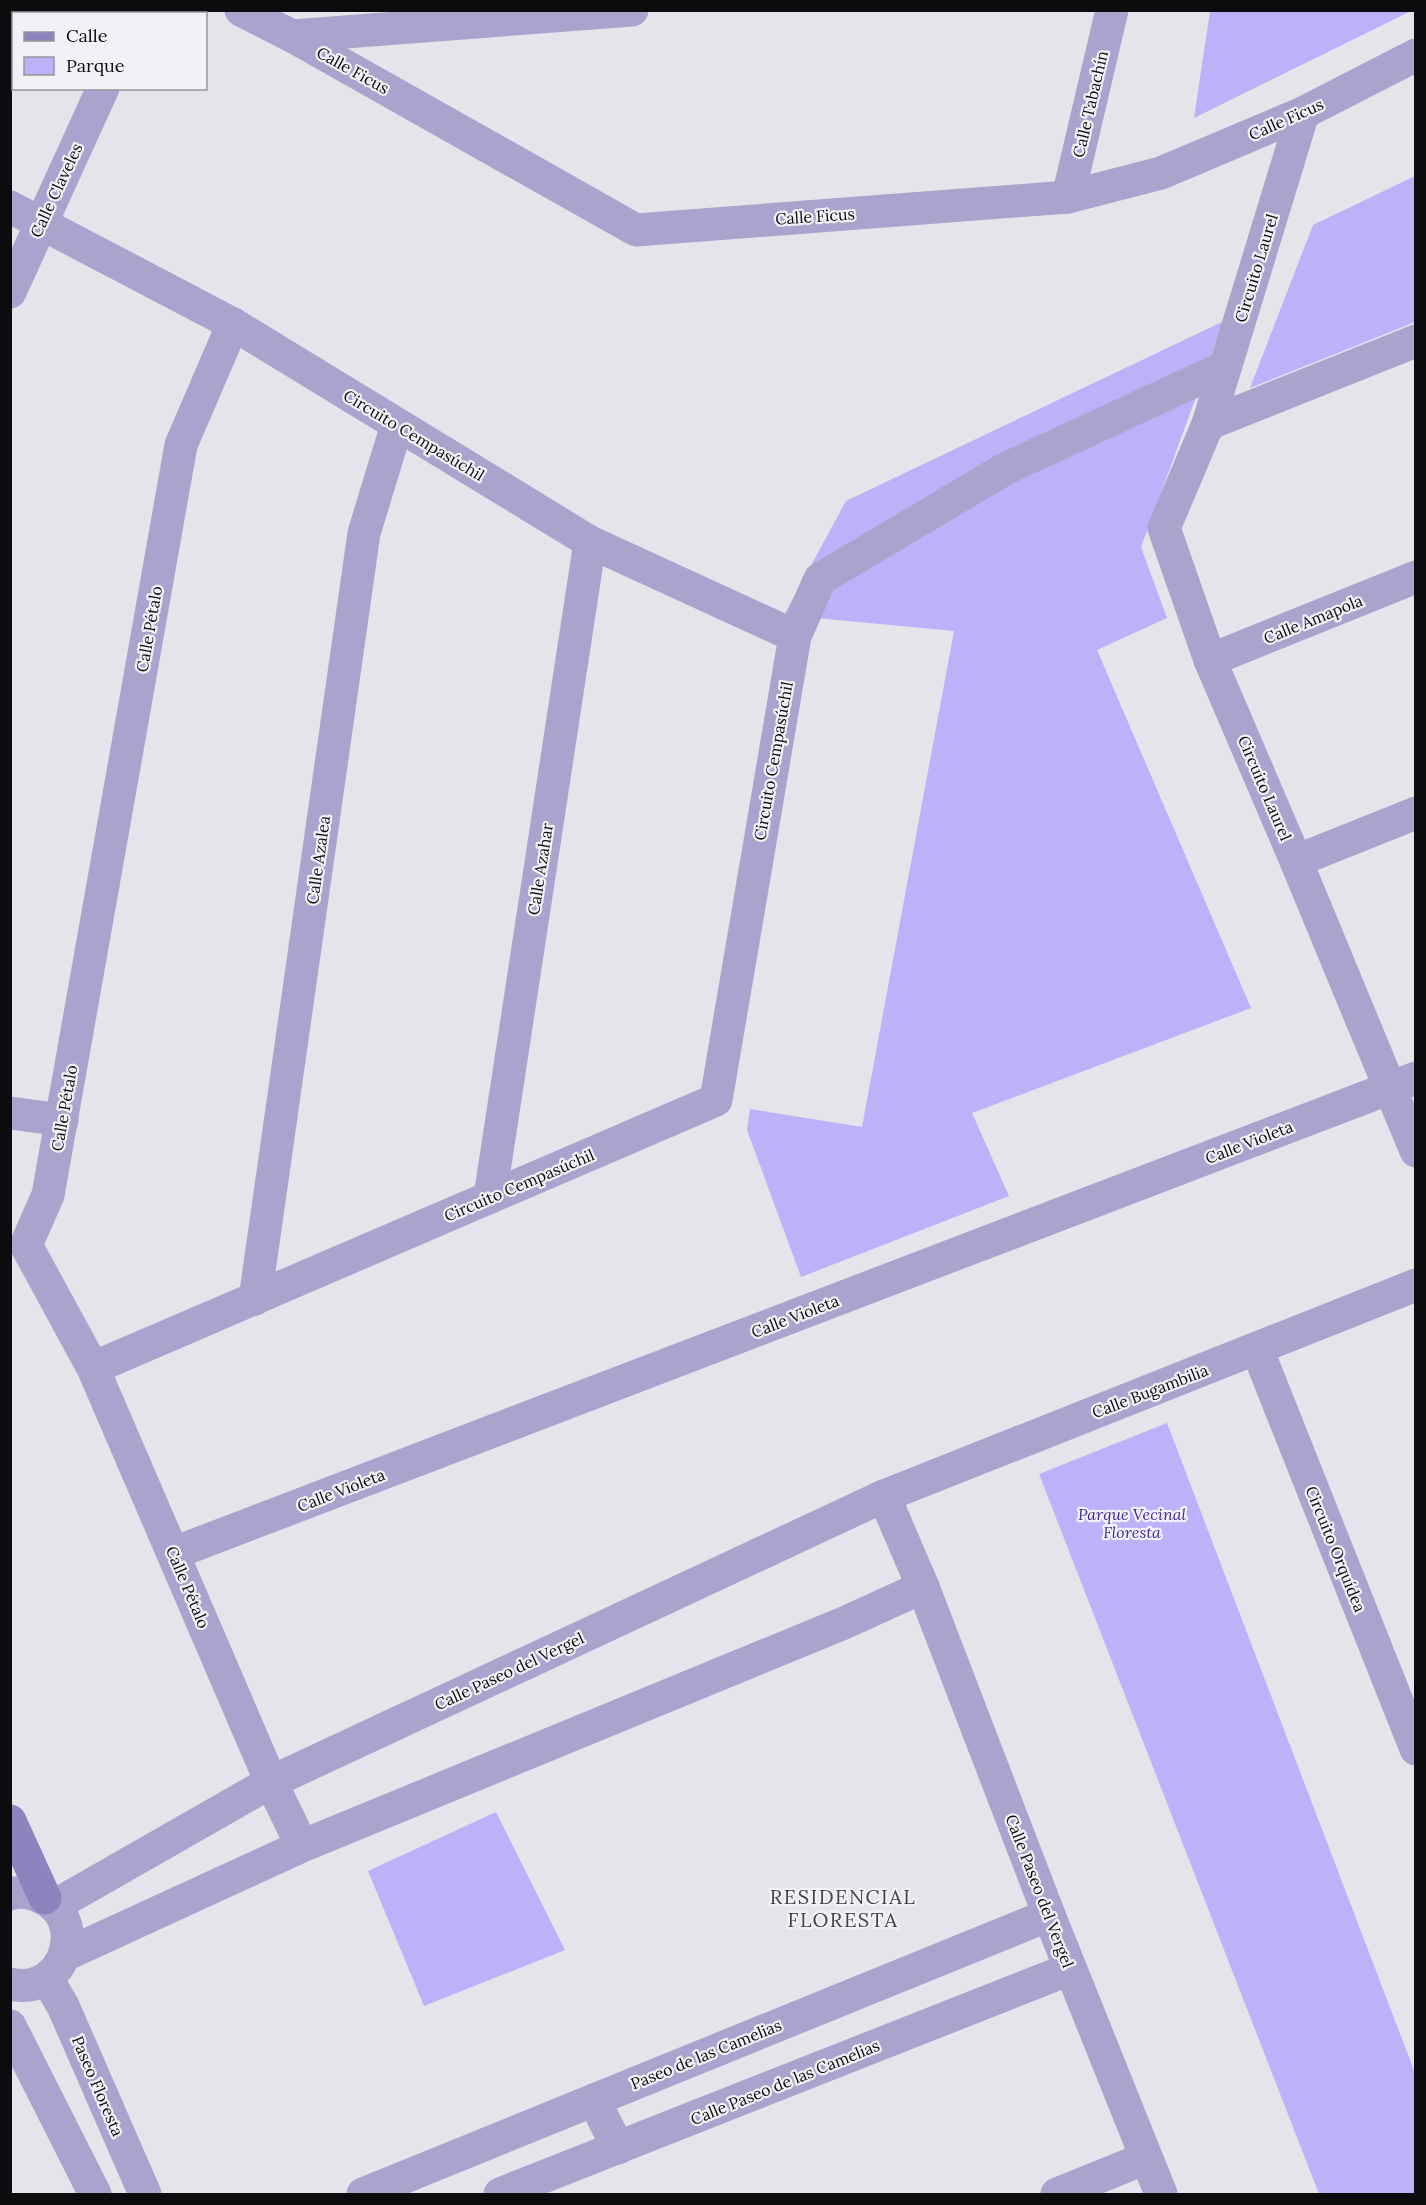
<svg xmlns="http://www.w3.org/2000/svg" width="1426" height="2205" viewBox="0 0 1426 2205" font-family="Lora,serif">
  <rect width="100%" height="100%" fill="#e4e4eb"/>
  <g fill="#bcb2fa">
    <path d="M1210 11V10L1411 11 1194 118Z"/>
    <path d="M1415 176V322L1250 388 1313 225Z"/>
    <path d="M1224 321 1141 547 1167 618 1097 650 1251 1008 972 1113 1009 1196 801 1277 747 1130 750 1109 862 1127 954 631 784 615 846 501Z"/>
    <path d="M1167 1423 1415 2073V2194H1319L1039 1474Z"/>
    <path d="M496 1812 565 1950 424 2006 368 1871Z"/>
  </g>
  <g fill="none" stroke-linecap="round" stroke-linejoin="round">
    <g stroke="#a9a4cd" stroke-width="33">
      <path d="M241 10 292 36 636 230 1068 197 1161 173 1303 113 1416 55"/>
      <path d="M138 14 139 10"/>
      <path d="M292 36 632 10"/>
      <path d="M1303 113 1208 424 1164 528 1210 660 1296 861 1416 1151"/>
      <path d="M1068 197 1112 10"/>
      <path d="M10 207 233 324 590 542 795 636"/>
      <path d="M10 292 103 88"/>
      <path d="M233 324 181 445 48 1195 26 1245 93 1368 271 1782 302 1846"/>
      <path d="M1208 424 1416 341"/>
      <path d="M1210 660 1416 577"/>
      <path d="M1296 861 1416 813"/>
      <path d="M10 1113 62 1120"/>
      <path d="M490 1197 590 542"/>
      <path d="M255 1299 364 533 397 425"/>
      <path d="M1257 1349 1416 1749"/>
      <path d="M93 1368 716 1100 795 636 820 579 1005 469 1225 367"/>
      <path d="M884 1496 923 1587 1049 1915 1161 2194"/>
      <path d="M174 1553 1416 1078"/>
      <path d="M10 1894C19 1891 29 1892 38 1896 91 1916 66 1997 10 1984"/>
      <path d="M54 1906 271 1782 884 1496 1416 1285"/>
      <path d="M67 1954 302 1846 844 1623 923 1587"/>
      <path d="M47 1979 63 2006 145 2194"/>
      <path d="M10 2026 95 2194"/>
      <path d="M594 2100 618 2148"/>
      <path d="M363 2194 1049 1915"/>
      <path d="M500 2194 1070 1969"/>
      <path d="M1057 2194 1146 2158"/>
    </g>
    <path stroke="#8c84bf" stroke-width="33" d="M10 1821 45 1898"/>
  </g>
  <g text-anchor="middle" stroke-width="4.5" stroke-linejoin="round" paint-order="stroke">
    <g font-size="16" fill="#0c0c0e" stroke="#f2f1f8">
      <text transform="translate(353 70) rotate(29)" y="6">Calle Ficus</text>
      <text transform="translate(1090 104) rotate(-77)" y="6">Calle Tabachín</text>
      <text transform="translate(1286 119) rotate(-24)" y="6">Calle Ficus</text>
      <text transform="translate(56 190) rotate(-65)" y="6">Calle Claveles</text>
      <text transform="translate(815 216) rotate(-4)" y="6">Calle Ficus</text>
      <text transform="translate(1256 268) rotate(-73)" y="6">Circuito Laurel</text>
      <text transform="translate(414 435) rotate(31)" y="6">Circuito Cempasúchil</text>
      <text transform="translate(1313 619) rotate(-22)" y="6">Calle Amapola</text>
      <text transform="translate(149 629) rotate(-80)" y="6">Calle Pétalo</text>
      <text transform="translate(773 761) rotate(-80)" y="6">Circuito Cempasúchil</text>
      <text transform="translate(1265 788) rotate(67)" y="6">Circuito Laurel</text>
      <text transform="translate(318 860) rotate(-82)" y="6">Calle Azalea</text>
      <text transform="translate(540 869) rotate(-81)" y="6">Calle Azahar</text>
      <text transform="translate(64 1108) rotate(-80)" y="6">Calle Pétalo</text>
      <text transform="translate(1249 1142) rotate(-21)" y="6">Calle Violeta</text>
      <text transform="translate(519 1185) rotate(-23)" y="6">Circuito Cempasúchil</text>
      <text transform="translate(795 1316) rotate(-21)" y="6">Calle Violeta</text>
      <text transform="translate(1150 1391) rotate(-21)" y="6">Calle Bugambilia</text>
      <text transform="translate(341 1490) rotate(-21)" y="6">Calle Violeta</text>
      <text transform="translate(1336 1549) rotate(68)" y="6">Circuito Orquídea</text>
      <text transform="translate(188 1587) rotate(67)" y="6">Calle Pétalo</text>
      <text transform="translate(509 1671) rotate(-25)" y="6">Calle Paseo del Vergel</text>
      <text transform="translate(1040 1891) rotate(69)" y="6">Calle Paseo del Vergel</text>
      <text transform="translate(706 2054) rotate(-22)" y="6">Paseo de las Camelias</text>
      <text transform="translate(785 2082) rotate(-22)" y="6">Calle Paseo de las Camelias</text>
      <text transform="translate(98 2086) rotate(67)" y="6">Paseo Floresta</text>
    </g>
    <g font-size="16" font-style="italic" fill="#472a91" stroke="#f2f1f8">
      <text x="1132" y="1520">Parque Vecinal<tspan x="1132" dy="18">Floresta</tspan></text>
    </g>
    <g font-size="20" letter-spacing="1.5" fill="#424247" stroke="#f2f1f8">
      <text x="843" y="1904">RESIDENCIAL<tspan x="843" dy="23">FLORESTA</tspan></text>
    </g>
  </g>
  <rect width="1426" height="2205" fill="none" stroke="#0c0c0e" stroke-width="24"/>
  <rect x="12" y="12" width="195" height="78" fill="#f2f1f8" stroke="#96959a" stroke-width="1.5"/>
  <rect x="24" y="32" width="30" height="9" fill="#8c84bf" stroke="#96959a" stroke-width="1.5"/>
  <text x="66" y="42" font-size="18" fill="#0c0c0e">Calle</text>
  <rect x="24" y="57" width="30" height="18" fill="#bcb2fa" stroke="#96959a" stroke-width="1.5"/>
  <text x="66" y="72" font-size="18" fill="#0c0c0e">Parque</text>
</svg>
